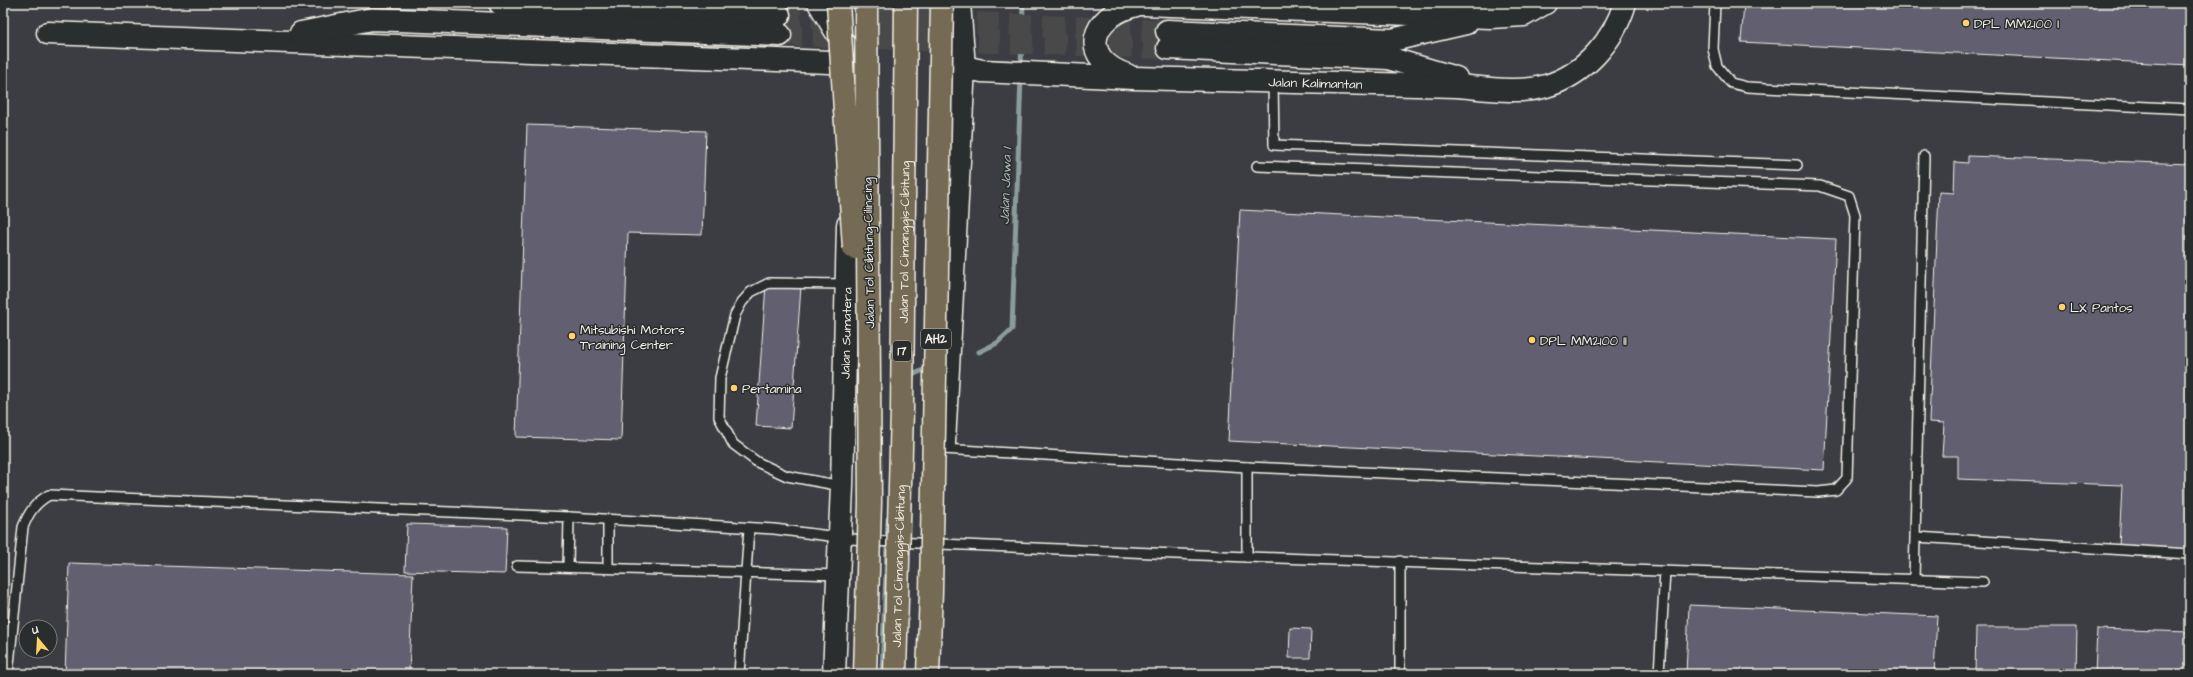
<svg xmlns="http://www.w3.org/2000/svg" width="2193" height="677" viewBox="0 0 2193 677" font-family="'Architects Daughter',sans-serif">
  <rect width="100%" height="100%" fill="#2a2d2e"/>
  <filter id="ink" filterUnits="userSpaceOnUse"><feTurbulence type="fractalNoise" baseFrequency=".025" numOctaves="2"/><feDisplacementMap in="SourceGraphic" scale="8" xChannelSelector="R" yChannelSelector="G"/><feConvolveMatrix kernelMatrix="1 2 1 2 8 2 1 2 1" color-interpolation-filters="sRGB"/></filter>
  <g filter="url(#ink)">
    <path fill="#3b3c42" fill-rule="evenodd" d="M3 3H2190V674H3ZM26 627H50V651H26Z"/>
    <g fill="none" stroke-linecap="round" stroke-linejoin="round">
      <g stroke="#8b9c9b" stroke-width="5">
        <path d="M1021 67 1023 3"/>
        <path d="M979 352 997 343 1012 329 1021 77"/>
        <path d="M908 377 930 367"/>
        <path d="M882 674 888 519"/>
      </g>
    </g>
    <g fill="#625f71" stroke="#f4f1e8">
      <path d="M1744 3H2190V65L1741 42Z"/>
      <path d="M527 125 706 131 702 235 628 233 621 440 516 437Z"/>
      <path d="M1968 156 2190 164V550L2119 547 2122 485 1958 479V456H1942L1944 423 1929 422 1939 192 1954 193 1955 162 1968 163Z"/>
      <path d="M1240 210 1836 239 1824 470 1228 441Z"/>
      <path d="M766 284 801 286 791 428 756 426Z"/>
      <path d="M407 524 507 527 505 574 405 571Z"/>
      <path d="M69 563 413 574 409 674H65Z"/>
      <path d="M1689 605 1937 616 1934 674H1686Z"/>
      <path d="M1976 627H2077L2076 674H1975Z"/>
      <path d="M1290 628 1311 629 1310 658H1289Z"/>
      <path d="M2097 629 2190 632V674H2095Z"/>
    </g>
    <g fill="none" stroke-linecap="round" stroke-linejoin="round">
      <g stroke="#484a4a" stroke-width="22" stroke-dasharray="22 11" stroke-linecap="butt">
        <path d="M779 15 1167 31"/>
        <path d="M780 35 1168 48"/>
      </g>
      <g stroke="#f4f1e8" stroke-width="12">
        <g id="lane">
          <path d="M1715 3 1713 49 1717 66 1731 83 1747 87 2190 109"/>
          <path d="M1273 81 1274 145 1797 165"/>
          <path d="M943 449 1247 467V557"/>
          <path d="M1247 467 1818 492 1836 490 1847 478 1855 215 1849 196 1820 186 1257 166"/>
          <path d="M842 486 787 476 757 462 733 444 719 417 720 378 735 315 742 302 751 292 769 283 845 284"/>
          <path d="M1916 537 2190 554"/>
          <path d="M1400 561V674"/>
          <path d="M517 566 839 575"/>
          <path d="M568 567 569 517"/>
          <path d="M608 568V520"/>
          <path d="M1914 580 1924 156"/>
          <path d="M8 674 23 527C29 512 35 503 49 495L569 517 774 529 869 541 1247 557 1983 582"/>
          <path d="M739 674 749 528"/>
          <path d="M1659 674 1665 571"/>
        </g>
      </g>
      <g stroke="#f4f1e8" stroke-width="25">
        <g id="secondary">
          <path d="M500 3 779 15"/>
          <path d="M819 3 843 43"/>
          <path d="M1117 3 1490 17 1524 15 1545 3"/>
          <path d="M1167 31 1392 40 1466 23"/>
          <path d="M48 33 856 63"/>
          <path d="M301 33 372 19 780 35"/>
          <path d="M1168 48 1388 58 1456 78"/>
          <path id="s1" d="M964 67 982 71 1134 78 1457 86C1482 88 1521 94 1546 86 1584 75 1614 41 1625 3"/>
          <path d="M1127 75C1079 59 1089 16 1136 5"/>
          <path d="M853 113 856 48"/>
          <path d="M944 443 964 67 959 3"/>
          <path id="s2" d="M834 674 842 486 848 225"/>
        </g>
      </g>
      <use href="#lane" stroke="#2a2d2e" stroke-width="9"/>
      <use href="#secondary" stroke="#2a2d2e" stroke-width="22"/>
      <g stroke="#f4f1e8" stroke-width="25" stroke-linecap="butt">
        <g id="highway-bridge">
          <path d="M838 3 854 248"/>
          <path d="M865 674 870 502 866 3"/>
          <path id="s3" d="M895 674 902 410 906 3"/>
          <path d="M928 674 931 591 942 3"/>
        </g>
      </g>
      <use href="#highway-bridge" stroke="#746b52" stroke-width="22"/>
    </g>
  </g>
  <g fill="#ffd166" stroke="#2a2d2e" stroke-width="1.5">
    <circle cx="1966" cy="23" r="4"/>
    <circle cx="2062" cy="307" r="4"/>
    <circle cx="572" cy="336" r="4"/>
    <circle cx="1532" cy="340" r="4"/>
    <circle cx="734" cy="388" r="4"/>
  </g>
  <g text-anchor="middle" stroke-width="3" stroke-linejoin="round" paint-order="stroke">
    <g fill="#2a2d2e" stroke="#b7b6b0" stroke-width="1">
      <rect x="921" y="329" width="30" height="20" rx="3"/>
      <rect x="893" y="341" width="18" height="20" rx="3"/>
    </g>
    <g font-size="12" font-weight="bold" fill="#f4f1e8">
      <text x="936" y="343">AH2</text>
      <text x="902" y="355">17</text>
    </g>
    <g font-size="13" fill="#f4f1e8" stroke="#2a2d2e" text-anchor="start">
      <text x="1974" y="28">DPL MM2100 I</text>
      <text x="2070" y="312">LX Pantos</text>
      <text x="580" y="334">Mitsubishi Motors<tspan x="580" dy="15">Training Center</tspan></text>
      <text x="1540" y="345">DPL MM2100 II</text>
      <text x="742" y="393">Pertamina</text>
    </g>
    <g font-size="13" fill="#f4f1e8" stroke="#2a2d2e">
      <text dy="5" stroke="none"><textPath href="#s1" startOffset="352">Jalan Kalimantan</textPath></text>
      <text dy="5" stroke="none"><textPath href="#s3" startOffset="432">Jalan Tol Cimanggis–Cibitung</textPath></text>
      <text transform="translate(868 253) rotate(-91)" y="5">Jalan Tol Cibitung–Cilincing</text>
      <text dy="5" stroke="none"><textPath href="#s2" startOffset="341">Jalan Sumatera</textPath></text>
      <text dy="5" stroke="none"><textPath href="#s3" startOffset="108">Jalan Tol Cimanggis–Cibitung</textPath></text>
    </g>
    <g font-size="14" font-style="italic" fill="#aeb8b4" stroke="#2a2d2e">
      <text transform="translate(1005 186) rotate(-88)" y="5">Jalan Jawa I</text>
    </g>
  </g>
  <rect width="2193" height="677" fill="none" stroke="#2a2d2e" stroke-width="16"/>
  <rect x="8" y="8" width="2177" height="661" fill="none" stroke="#f4f1e8" stroke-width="1.5" filter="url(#ink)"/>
  <g transform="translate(38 639) rotate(342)"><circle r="19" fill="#2a2d2e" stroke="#7b7b78"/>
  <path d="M0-3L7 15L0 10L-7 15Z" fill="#ffd166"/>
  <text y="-6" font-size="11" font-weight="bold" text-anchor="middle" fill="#f4f1e8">U</text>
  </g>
</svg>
